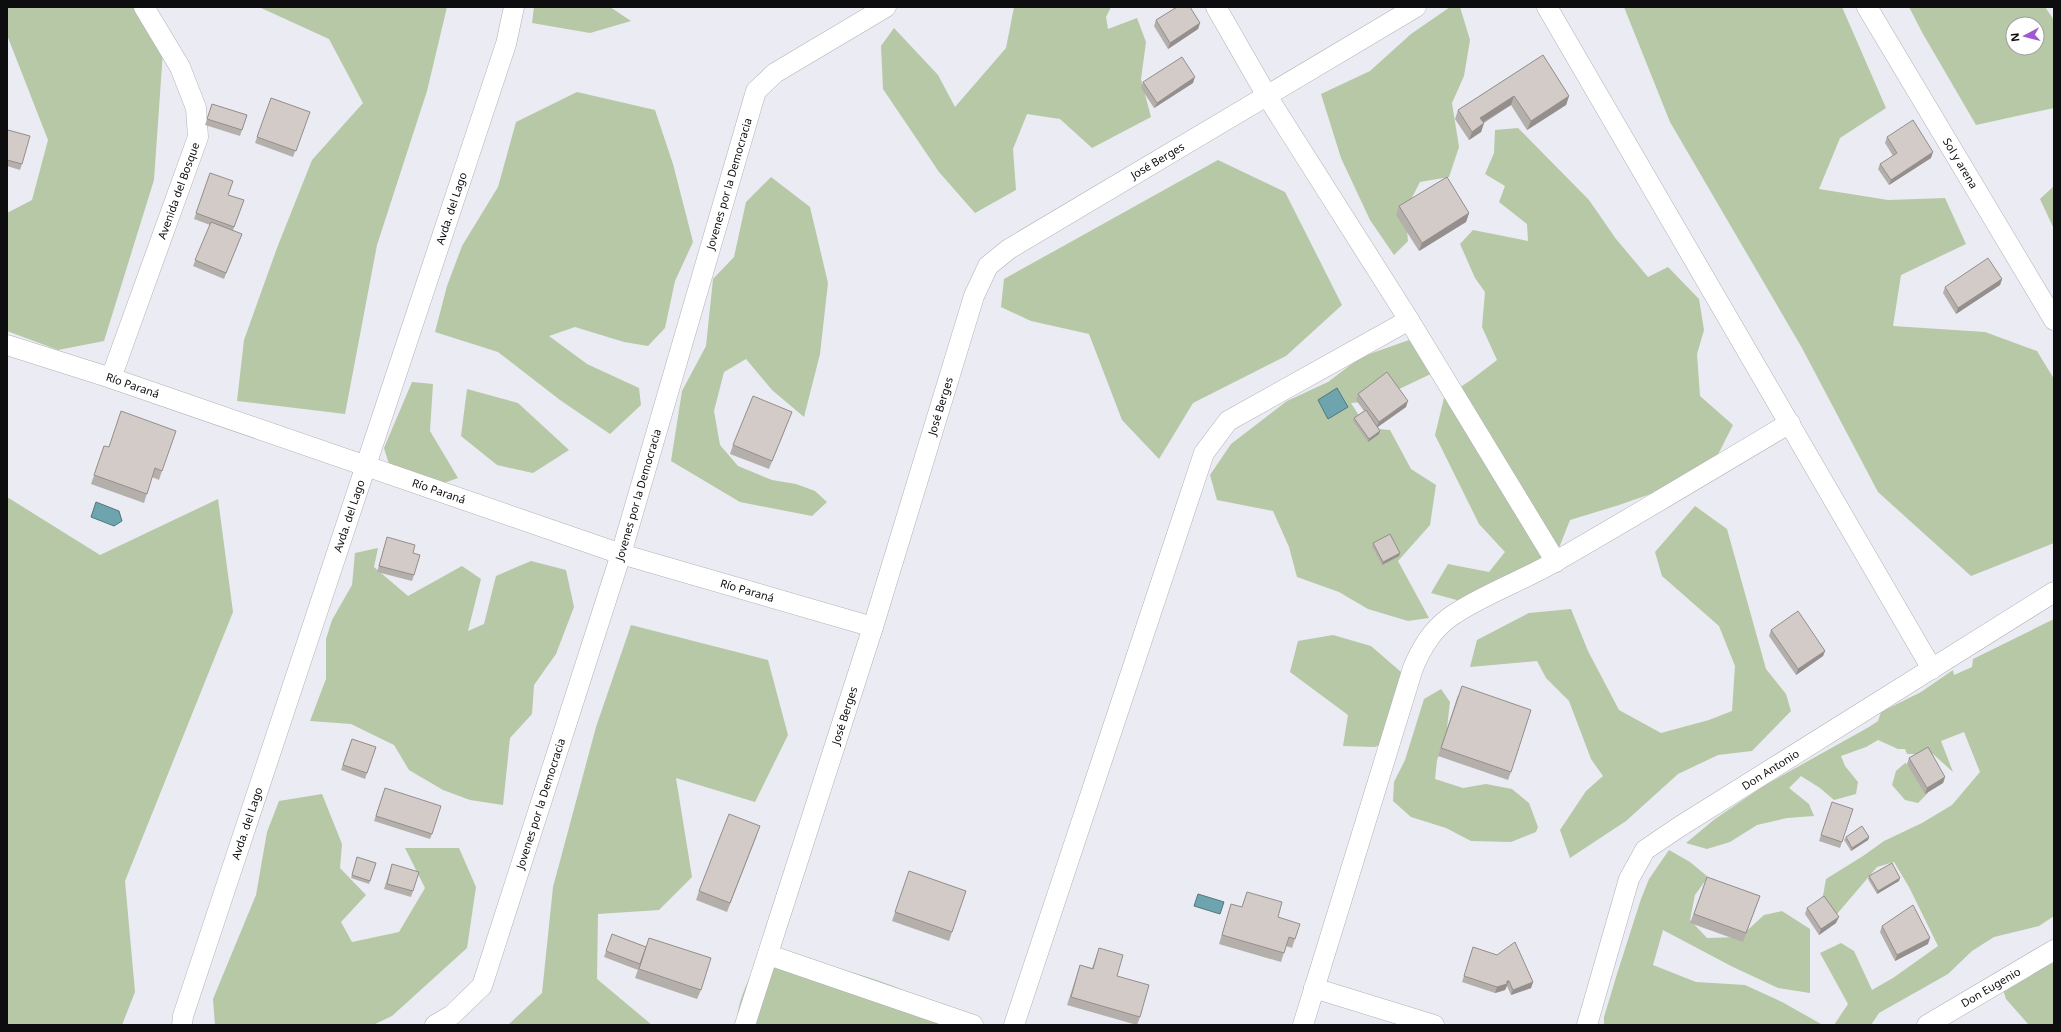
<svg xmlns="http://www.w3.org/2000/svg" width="2061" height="1032" viewBox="0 0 2061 1032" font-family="'Noto Sans',sans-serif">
  <rect width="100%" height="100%" fill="#ebebf3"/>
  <g fill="#b6c8a6" fill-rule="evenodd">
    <path d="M7 7H137L163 51 154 180 104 341 58 350 7 331V213L32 200 48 140 7 35Z"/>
    <path d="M259 7H447L427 91 377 245 345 414 237 401 244 340 277 248 312 160 363 103 329 39Z"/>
    <path d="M534 7H610L631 21 590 33 532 23Z"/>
    <path d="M1014 7H1111L1106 17 1108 29 1137 18 1146 42 1141 79 1151 117 1092 148 1060 119 1027 114 1013 149 1016 190 975 213 939 172 883 89 881 46 894 28 938 75 955 107 1006 48Z"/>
    <path d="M1450 7H1460L1470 40 1464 76 1452 103 1459 147 1449 177 1420 182 1405 211 1408 241 1394 255 1370 220 1341 158 1321 94 1370 71 1411 34Z"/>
    <path d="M1624 7H1842L1886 108 1840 138 1819 189 1888 200 1945 198 1966 244 1901 275 1893 326 1985 332 2037 351 2054 379V543L1971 576 1878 492 1802 348 1670 122Z"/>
    <path d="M1909 7H2045L2054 20V108L1976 125 1923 34ZM2013 24H2037V48H2013Z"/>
    <path d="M577 92 655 110 673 164 693 242 675 281 665 328 648 346 624 342 575 327 549 336 587 364 639 388 641 405 610 434 560 400 498 352 435 332 447 286 462 246 498 187 516 122Z"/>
    <path d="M1518 128 1589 200 1616 239 1648 277 1668 267 1699 299 1704 330 1697 354 1700 396 1733 425 1708 474 1619 505 1570 520 1555 558 1464 602 1431 593 1448 564 1489 572 1505 552 1479 524 1435 435 1444 398 1471 380 1497 360 1482 327 1485 292 1475 278 1460 244 1473 230 1528 241 1527 224 1499 202 1505 186 1485 174 1494 153 1495 130Z"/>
    <path d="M1218 160 1285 192 1342 305 1286 356 1193 403 1159 459 1122 420 1089 334 1031 321 1001 307 1004 279Z"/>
    <path d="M771 177 810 207 828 283 820 354 804 417 772 390 746 359 724 372 714 411 720 445 738 466 772 480 796 484 815 491 827 502 812 516 740 502 671 461 682 391 706 346 713 279 734 257 746 202Z"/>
    <path d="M2054 186V229L2040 199Z"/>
    <path d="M1409 340 1437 371 1374 401 1351 403 1367 428 1390 430 1411 469 1436 485 1430 525 1398 561 1429 618 1408 621 1368 609 1339 592 1297 577 1289 547 1273 511 1217 500 1210 475 1231 444 1287 401 1328 382 1361 357Z"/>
    <path d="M412 382 433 384 430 431 458 478 444 483 389 464 384 448Z"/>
    <path d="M467 389 518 403 569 450 533 473 497 465 461 436Z"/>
    <path d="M7 497 100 555 218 499 233 612 125 881 135 992 122 1025H7Z"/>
    <path d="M1695 506 1727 529 1766 669 1786 694 1791 711 1752 751 1718 755 1678 774 1626 821 1570 858 1560 830 1586 791 1603 776 1591 759 1569 701 1546 678 1537 661 1470 667 1477 640 1529 613 1571 609 1588 651 1619 710 1661 733 1709 720 1732 711 1735 666 1719 626 1662 576 1655 552Z"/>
    <path d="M378 548 374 567 408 596 462 566 481 579 468 631 484 624 496 576 531 561 566 570 574 607 556 654 534 685 532 714 510 738 503 805 470 800 443 790 409 770 394 745 351 724 310 721 326 679V639L332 620 352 585 355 553Z"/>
    <path d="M2054 619V916L2039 926 1994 937 1972 951 1948 974 1879 1013 1871 1025H1834L1848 1004 1820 953 1841 943 1854 951 1872 990 1893 978 1938 946 1909 887 1894 862 1877 867 1837 914 1821 907 1826 879 1863 856 1884 841 1922 823 1952 805 1980 772 1964 732 1941 741 1953 772 1933 754H1907L1905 749H1898L1878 740 1866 747 1841 756 1845 766 1858 782 1856 794 1834 800 1820 788 1801 776 1789 788 1809 804 1814 816 1787 818 1757 825 1730 842 1707 849 1686 843 1715 819 1765 785 1869 727 1878 721 1881 712 1921 692 1953 670 1954 675 1972 667 1973 659Z"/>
    <path d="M631 625 768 660 788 735 755 802 676 778 692 877 659 910 598 914 597 979 652 1025H508L542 993 553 887 596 727Z"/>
    <path d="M1333 635 1371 646 1416 685 1398 737 1375 747 1343 746 1348 715 1290 672 1298 641Z"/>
    <path d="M1441 689 1450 702 1446 737 1437 760 1435 779 1463 788 1486 784 1512 789 1529 803 1538 827 1536 832 1511 842 1471 841 1446 828 1411 817 1393 801 1394 782 1405 760 1424 699Z"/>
    <path d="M1905 763 1914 768 1928 793 1918 803 1905 800 1892 785 1896 771Z"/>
    <path d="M322 794 342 844 340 868 366 895 341 922 352 942 399 932 425 888 405 848H459L476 887 467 948 392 1016 373 1025H215L213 999 256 895 267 832 279 801Z"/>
    <path d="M1669 850 1690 862 1708 877 1695 895 1690 920 1707 938 1740 937 1764 915 1782 911 1810 929V993L1778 988 1731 966 1663 930 1653 965 1696 982 1745 985 1782 1002 1823 1025H1604V1017L1617 974 1641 899 1649 879Z"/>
    <path d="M760 959C782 961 806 961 828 966 877 978 927 996 969 1025H737C736 1003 749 977 760 959Z"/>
    <path d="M2054 963V1025H2029L2006 999 2002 987 2015 973Z"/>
  </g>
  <g fill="#6ea4ad" stroke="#51777e">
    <path d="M1337 388 1348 407 1328 419 1318 400Z"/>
    <path d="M96 502 119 511 122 521 114 526 91 517Z"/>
    <path d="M1198 894 1224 902 1220 914 1194 906Z"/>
  </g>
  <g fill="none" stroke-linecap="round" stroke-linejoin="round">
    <g stroke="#b0b0b7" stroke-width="21">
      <g id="minor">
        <path d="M1216 7 1267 96 1409 320 1556 562"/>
        <path d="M1547 7 1932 669"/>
        <path id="s1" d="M1867 7 2054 320"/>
        <path id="s2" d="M7 345 111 378 621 554 873 627"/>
        <path id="s3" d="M111 378 198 137 196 108 180 67 144 7"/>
        <path d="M769 955 973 1025"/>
        <path d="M1314 988 1434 1025"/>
        <path id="s4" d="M182 1025 183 1016 506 44 514 7"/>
        <path id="s5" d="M435 1025 452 1015 482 986 621 554 756 91 775 73 886 7"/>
        <path id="s6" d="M745 1025 873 627 974 296 988 266 1009 249 1416 7"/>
        <path d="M1014 1025 1204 453 1228 421 1409 320"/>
        <path d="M1303 1025 1413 668C1422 647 1432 630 1450 617 1483 594 1523 581 1558 560 1636 515 1713 469 1790 423"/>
        <path id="s7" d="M1587 1025 1629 879 1645 850 1679 827 2054 592"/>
        <path id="s8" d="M1927 1025 2054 950"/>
      </g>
    </g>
    <use href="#minor" stroke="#fff" stroke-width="20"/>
  </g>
  <g fill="#b5afac">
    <path d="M1156 20 1200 23 1198 29 1168 49 1154 26Z"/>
    <path d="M1543 55 1569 96 1566 105 1527 130 1511 105 1484 123 1481 132 1469 140 1455 119 1458 110Z"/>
    <path d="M1143 82 1193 83 1154 108 1141 88Z"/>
    <path d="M271 98 310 112 293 157 255 143Z"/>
    <path d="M212 104 247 115 240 136 205 125Z"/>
    <path d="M7 132 22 164 20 170 7 166Z"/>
    <path d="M1887 137 1931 158 1889 185 1878 169 1880 164 1893 156 1885 143Z"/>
    <path d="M210 173 228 195 244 200 233 230 242 234 224 279 193 266 210 225 194 219Z"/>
    <path d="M1399 206 1469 213 1466 222 1419 251 1396 215Z"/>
    <path d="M2002 279 2000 285 1956 314 1943 293 1945 287Z"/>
    <path d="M1358 394 1406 407 1378 427 1380 431 1379 434 1368 442 1353 421 1354 418 1364 411 1356 400Z"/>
    <path d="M789 420 769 469 730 454 733 445Z"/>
    <path d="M104 446 162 471 159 480 152 477 144 503 91 484Z"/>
    <path d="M387 537 413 553 414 575 412 581 377 572Z"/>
    <path d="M1373 543 1399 556 1382 565 1372 546Z"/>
    <path d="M1771 630 1825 651 1823 656 1796 675 1769 636Z"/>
    <path d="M1458 695 1511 772 1508 780 1438 756Z"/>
    <path d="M352 739 376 747 365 779 341 770Z"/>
    <path d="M1909 758 1945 777 1943 783 1925 794 1907 764Z"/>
    <path d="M383 794 432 834 430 839 374 821Z"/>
    <path d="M1830 808 1842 842 1840 848 1819 841Z"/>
    <path d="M757 835 727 912 696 900 699 891Z"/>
    <path d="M1846 837H1869L1868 840 1851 851 1844 840Z"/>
    <path d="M357 857 376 863 369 884 351 878Z"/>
    <path d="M392 864 413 891 411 897 384 889Z"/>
    <path d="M909 871 966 891 949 941 892 921Z"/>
    <path d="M1869 876 1899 881 1877 894 1868 879Z"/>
    <path d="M1707 877 1760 896 1743 942 1690 923Z"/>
    <path d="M1247 892 1278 917 1295 939 1292 948 1286 946 1281 962 1219 944 1231 904 1242 907Z"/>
    <path d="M1807 908 1836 923 1819 935 1805 914Z"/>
    <path d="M1882 926 1928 944 1895 961 1880 932Z"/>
    <path d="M612 934 646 947 701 990 697 999 635 978 643 955 638 970 604 957Z"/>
    <path d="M1473 947 1533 982 1531 988 1511 995 1507 986 1505 990 1495 993 1462 982Z"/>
    <path d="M1099 948 1117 976 1140 1017 1137 1025 1067 1005 1080 965 1092 968Z"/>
  </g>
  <g fill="#948e8c">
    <path d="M1200 23 1198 29 1168 49 1170 43Z"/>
    <path d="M1195 77 1193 83 1154 108 1157 103Z"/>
    <path d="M1514 96 1511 105 1477 126 1480 118Z"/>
    <path d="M1569 96 1566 105 1527 130 1531 121Z"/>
    <path d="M1484 123 1481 132 1469 140 1472 132Z"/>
    <path d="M1933 152 1931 158 1889 185 1891 180Z"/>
    <path d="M1469 213 1466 222 1419 251 1422 243Z"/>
    <path d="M2002 279 2000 285 1956 314 1958 308Z"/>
    <path d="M1408 401 1406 407 1376 428 1379 422Z"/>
    <path d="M1380 431 1379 434 1368 442 1369 439Z"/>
    <path d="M1400 553 1399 556 1382 565 1383 562Z"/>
    <path d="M1825 651 1823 656 1796 675 1798 669Z"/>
    <path d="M1945 777 1943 783 1925 794 1927 788Z"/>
    <path d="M1869 837 1868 840 1851 851 1852 848Z"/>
    <path d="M1900 878 1899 881 1877 894 1878 891Z"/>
    <path d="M1839 917 1836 923 1819 935 1821 929Z"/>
    <path d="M1930 938 1928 944 1895 961 1897 955Z"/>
    <path d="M1507 981H1509L1505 990 1495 993 1497 987Z"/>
    <path d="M1533 982 1531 988 1511 995 1513 990Z"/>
  </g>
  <g fill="#d3cbc8" stroke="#948e8c">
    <path d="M1177 7H1190L1200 23 1170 43 1156 20Z"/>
    <path d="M1543 55 1569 96 1531 121 1514 96 1480 118 1484 123 1472 132 1458 110Z"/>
    <path d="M1182 57 1195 77 1157 103 1143 82Z"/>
    <path d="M271 98 310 112 296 151 257 137Z"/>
    <path d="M212 104 247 115 242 130 207 119Z"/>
    <path d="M1913 120 1933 152 1891 180 1880 164 1897 153 1887 137Z"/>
    <path d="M8 130 30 136 22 164 7 160V133Z"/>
    <path d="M210 173 233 181 228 195 244 200 234 227 196 213Z"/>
    <path d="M1447 177 1469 213 1422 243 1399 206Z"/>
    <path d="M211 222 242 234 226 273 195 260Z"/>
    <path d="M1988 258 2002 279 1958 308 1945 287Z"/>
    <path d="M1387 372 1408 401 1379 422 1358 394Z"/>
    <path d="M753 396 792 412 772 461 733 445Z"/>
    <path d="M1366 410 1380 431 1369 439 1354 418Z"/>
    <path d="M121 411 176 431 162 471 155 468 147 494 94 475 104 446 109 447Z"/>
    <path d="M1390 534 1400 553 1383 562 1373 543Z"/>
    <path d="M387 537 415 545 413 553 420 555 414 575 379 566Z"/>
    <path d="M1798 611 1825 651 1798 669 1771 630Z"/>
    <path d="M1462 686 1531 710 1511 772 1441 748Z"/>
    <path d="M352 739 376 747 367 773 343 765Z"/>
    <path d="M1928 747 1945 777 1927 788 1909 758Z"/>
    <path d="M385 788 441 806 432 834 376 816Z"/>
    <path d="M1832 802 1853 809 1842 842 1821 835Z"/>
    <path d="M729 814 760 826 730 903 699 891Z"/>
    <path d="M1862 826 1869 837 1852 848 1846 837Z"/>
    <path d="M357 857 376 863 370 881 352 875Z"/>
    <path d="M1892 863 1900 878 1878 891 1869 876Z"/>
    <path d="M392 864 419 872 413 891 387 884Z"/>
    <path d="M909 871 966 891 952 932 895 912Z"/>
    <path d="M1707 877 1760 896 1746 933 1694 914Z"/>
    <path d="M1247 892 1282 902 1278 917 1300 924 1295 939 1289 937 1284 953 1222 935 1231 904 1242 907Z"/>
    <path d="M1824 896 1839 917 1821 929 1807 908Z"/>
    <path d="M1913 905 1930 938 1897 955 1882 926Z"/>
    <path d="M612 934 646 947 640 964 606 951Z"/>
    <path d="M649 938 711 958 701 990 639 969Z"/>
    <path d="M1515 942 1533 982 1513 990 1509 981H1507V984L1497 987 1464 976 1473 947 1497 955Z"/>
    <path d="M1099 948 1123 955 1117 976 1149 985 1140 1017 1071 997 1080 965 1093 969Z"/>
  </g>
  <g text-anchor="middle" stroke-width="3" stroke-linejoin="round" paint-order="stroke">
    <g font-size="11" fill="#0d0d0f" stroke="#fff">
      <text dy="4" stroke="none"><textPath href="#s6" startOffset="997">José Berges</textPath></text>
      <text dy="4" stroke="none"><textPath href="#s1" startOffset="182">Sol y arena</textPath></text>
      <text dy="4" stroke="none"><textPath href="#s5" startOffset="901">Jovenes por la Democracia</textPath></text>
      <text dy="4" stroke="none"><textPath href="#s3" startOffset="199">Avenida del Bosque</textPath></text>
      <text dy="4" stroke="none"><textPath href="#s4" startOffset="860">Avda. del Lago</textPath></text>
      <text dy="4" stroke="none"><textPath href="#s2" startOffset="132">Río Paraná</textPath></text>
      <text dy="4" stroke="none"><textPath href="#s6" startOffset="649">José Berges</textPath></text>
      <text dy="4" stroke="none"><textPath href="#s2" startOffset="456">Río Paraná</textPath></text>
      <text dy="4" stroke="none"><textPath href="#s5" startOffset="577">Jovenes por la Democracia</textPath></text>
      <text dy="4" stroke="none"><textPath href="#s4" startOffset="536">Avda. del Lago</textPath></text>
      <text dy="4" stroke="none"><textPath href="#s2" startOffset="780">Río Paraná</textPath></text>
      <text dy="4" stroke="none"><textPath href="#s6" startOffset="325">José Berges</textPath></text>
      <text dy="4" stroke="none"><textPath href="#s7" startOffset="334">Don Antonio</textPath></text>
      <text dy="4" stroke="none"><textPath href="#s5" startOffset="253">Jovenes por la Democracia</textPath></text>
      <text dy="4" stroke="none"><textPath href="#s4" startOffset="212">Avda. del Lago</textPath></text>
      <text dy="4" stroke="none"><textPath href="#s8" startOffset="74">Don Eugenio</textPath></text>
    </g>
  </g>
  <rect width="2061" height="1032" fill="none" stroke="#0d0d0f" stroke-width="16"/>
  <g transform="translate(2025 36) rotate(263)"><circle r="19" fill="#ffffff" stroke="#9e9e9f"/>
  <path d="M0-3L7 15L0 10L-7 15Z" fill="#a15ace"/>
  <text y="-6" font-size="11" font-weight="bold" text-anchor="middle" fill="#0d0d0f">N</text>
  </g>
</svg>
